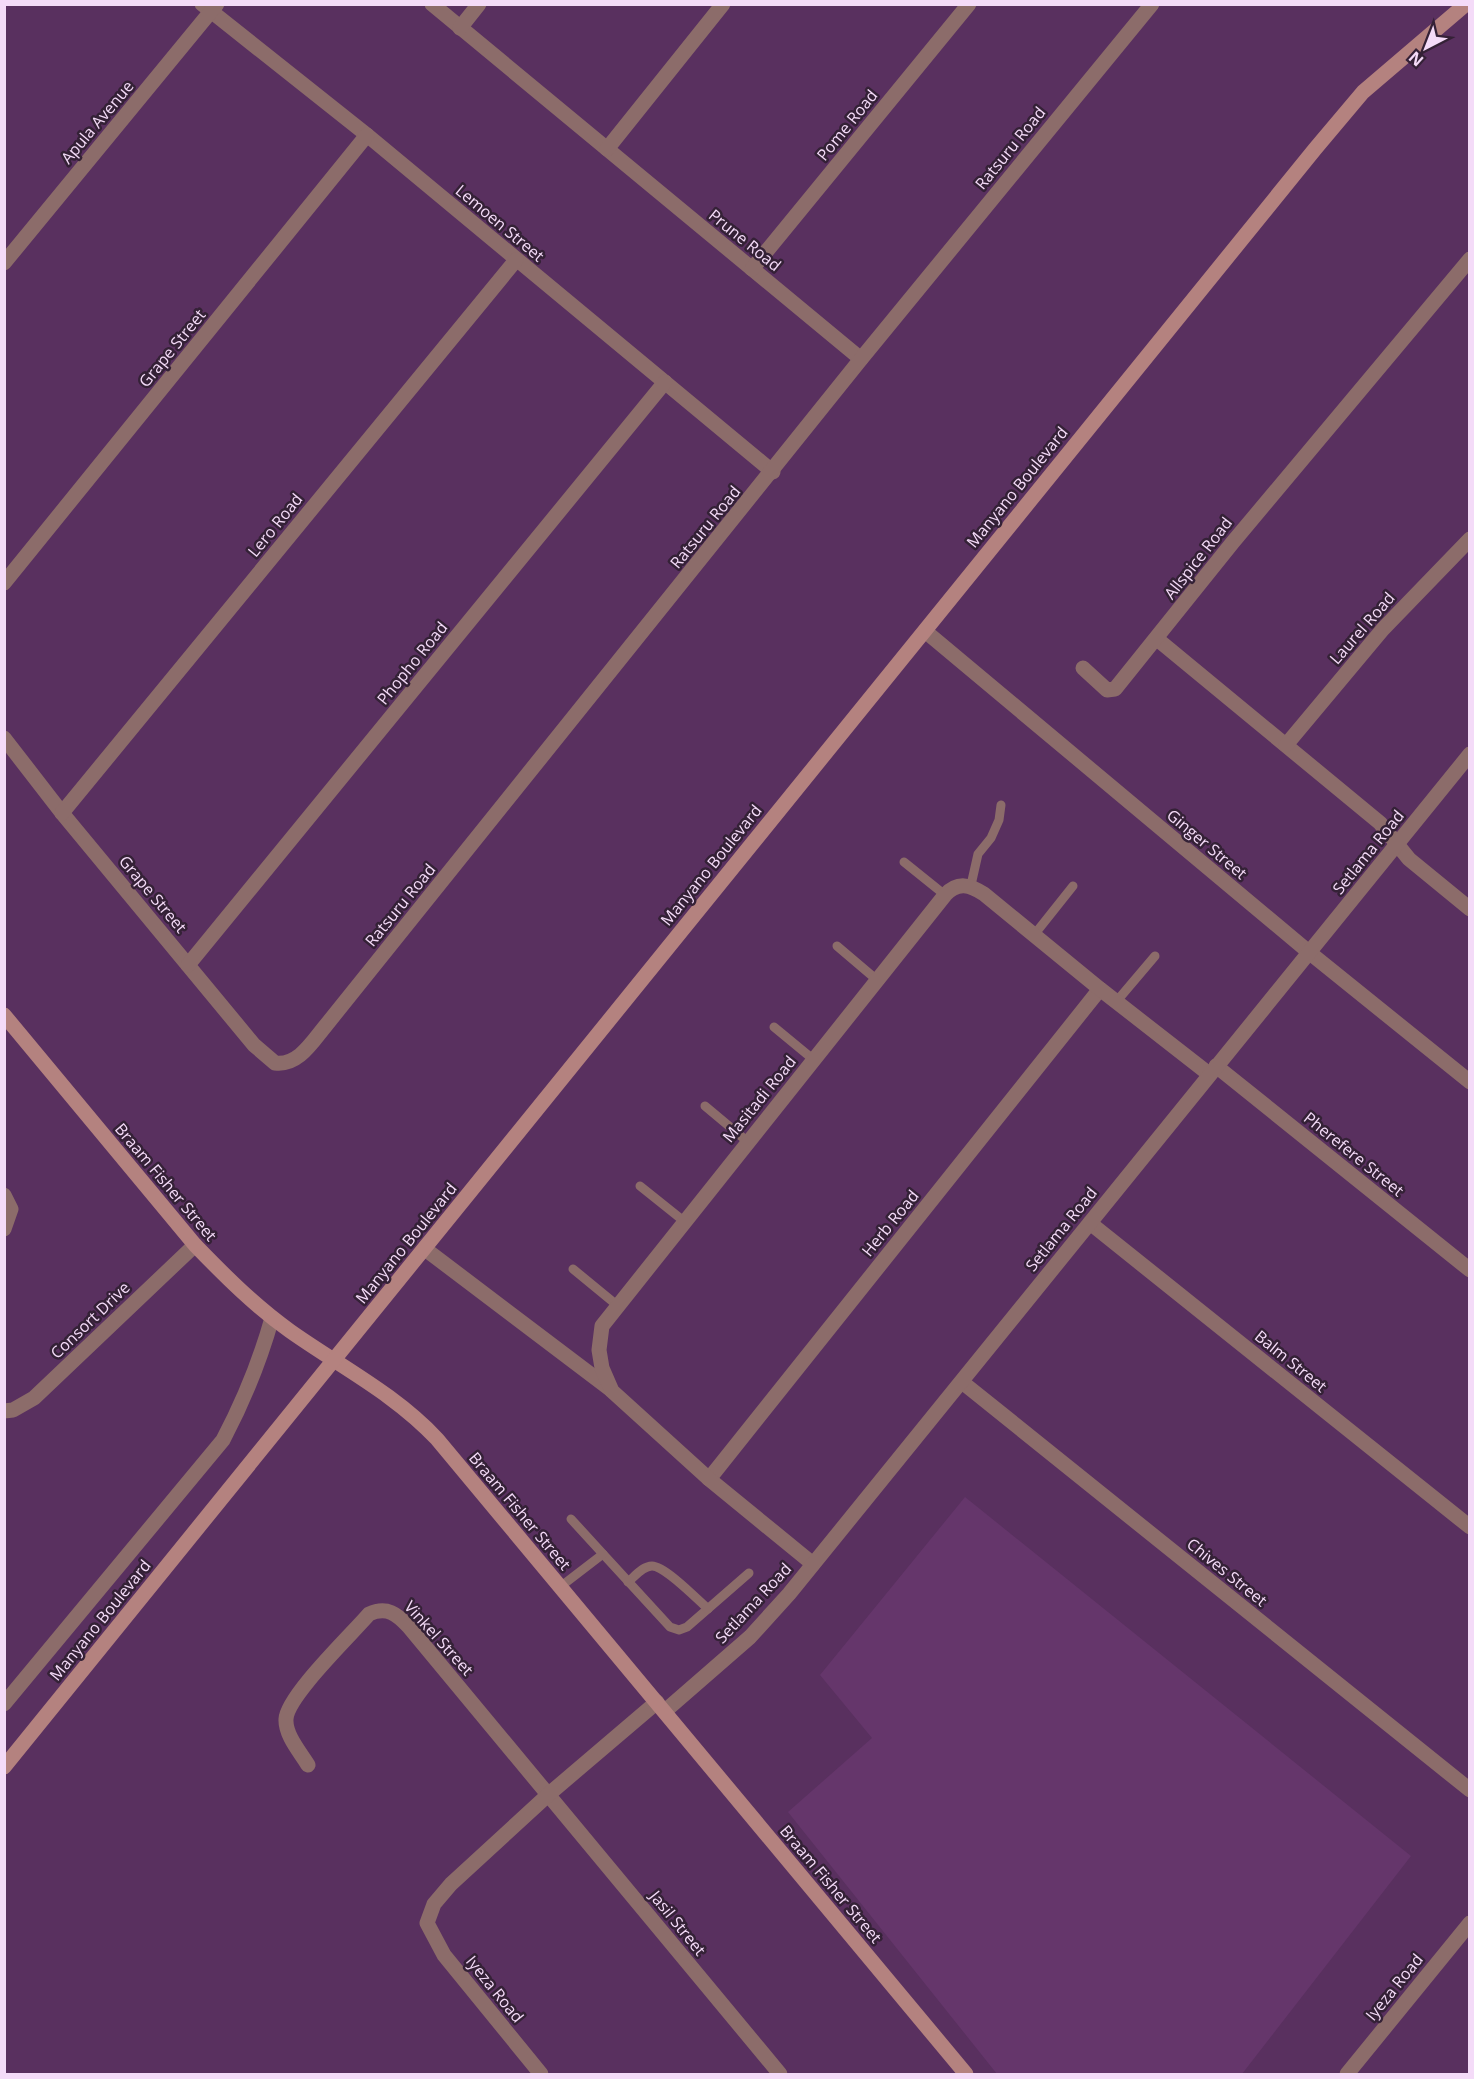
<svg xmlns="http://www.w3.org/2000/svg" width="1474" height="2079" viewBox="0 0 1474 2079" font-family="'Open Sans',sans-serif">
  <rect width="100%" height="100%" fill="#59305f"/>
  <path fill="#65366b" d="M965 1497 1411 1856 1242 2074H997L788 1812 872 1738 820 1675Z"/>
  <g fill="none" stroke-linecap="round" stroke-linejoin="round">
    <g stroke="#8c6c6a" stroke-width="9">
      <path d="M904 862 945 895"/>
      <path d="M971 885 978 854 991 838 999 820 1001 805"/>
      <path d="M1034 935 1073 886"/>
      <path d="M837 946 877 980"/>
      <path d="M1116 1002 1155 956"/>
      <path d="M774 1027 814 1060"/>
      <path d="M705 1106 748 1142"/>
      <path d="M640 1186 685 1222"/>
      <path d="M573 1269 618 1306"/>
      <path d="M603 1554 670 1627 679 1630 687 1627 749 1573"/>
      <path d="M628 1582C635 1576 643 1566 652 1566 665 1566 697 1599 708 1609"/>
      <path d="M560 1587 603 1554 571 1519"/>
    </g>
    <g stroke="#8c6c6a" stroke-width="15">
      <path d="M202 4 367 135 773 472"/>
      <path d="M432 4 861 359"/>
      <path d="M460 28 479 4"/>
      <path d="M607 149 723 4"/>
      <path d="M4 263 217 4"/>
      <path d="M752 269 969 4"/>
      <path d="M4 583 367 135"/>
      <path d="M925 631 1310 953 1470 1082"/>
      <path d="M1157 639 1380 823 1409 859 1470 909"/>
      <path d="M1083 668 1107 690 1115 689 1233 542 1470 259"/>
      <path d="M4 738 62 813 254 1045 275 1063C297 1066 311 1044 323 1029L861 359 1152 4"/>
      <path d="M1286 745 1383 629 1470 539"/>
      <path d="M62 813 516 260"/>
      <path d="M188 965 665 382"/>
      <path d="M1216 1066 1470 1270"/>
      <path d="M4 1195 11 1209 4 1229"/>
      <path d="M1090 1223 1470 1527"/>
      <path d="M425 1249 610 1389"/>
      <path d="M962 1382 1470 1790"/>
      <path d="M4 1411 13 1410 34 1398 195 1245"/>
      <path d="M709 1479 1100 989"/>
      <path d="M813 1564 709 1479 612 1391 602 1368 599 1350 602 1326 945 895C958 881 970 885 984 894L1100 989 1209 1074"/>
      <path d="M4 1704 223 1440C244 1400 260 1361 272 1318"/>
      <path d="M665 1711 750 1637 789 1594 1470 754"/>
      <path d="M308 1765C300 1752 285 1735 286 1719 287 1696 352 1634 369 1614 387 1606 397 1614 409 1627L780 2074"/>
      <path d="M541 2074 444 1955 427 1923 434 1904 451 1884 549 1794 657 1702"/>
      <path d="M1347 2074 1470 1923"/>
    </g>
    <g stroke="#b4827f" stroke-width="15">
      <path d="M4 1015 195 1245C225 1276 255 1306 290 1331 341 1367 395 1394 437 1439L966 2074"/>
      <path d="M4 1767 1315 149 1363 92 1466 4"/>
    </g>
  </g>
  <g text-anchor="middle" stroke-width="5" stroke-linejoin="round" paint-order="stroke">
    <g font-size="16" fill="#f4dbf8" stroke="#342136">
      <text transform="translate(97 122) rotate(-50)" y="6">Apula Avenue</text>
      <text transform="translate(847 125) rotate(-51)" y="6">Pome Road</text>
      <text transform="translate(1010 148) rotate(-51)" y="6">Ratsuru Road</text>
      <text transform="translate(500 223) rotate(40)" y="6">Lemoen Street</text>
      <text transform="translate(745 240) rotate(39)" y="6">Prune Road</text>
      <text transform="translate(172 348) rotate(-51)" y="6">Grape Street</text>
      <text transform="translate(1017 487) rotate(-51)" y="6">Manyano Boulevard</text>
      <text transform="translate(275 525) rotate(-51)" y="6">Lero Road</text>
      <text transform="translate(705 527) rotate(-51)" y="6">Ratsuru Road</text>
      <text transform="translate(1198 558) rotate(-52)" y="6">Allspice Road</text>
      <text transform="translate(1362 628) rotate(-49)" y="6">Laurel Road</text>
      <text transform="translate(412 663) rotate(-51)" y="6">Phopho Road</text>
      <text transform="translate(1207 844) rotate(40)" y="6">Ginger Street</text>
      <text transform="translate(1368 852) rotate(-51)" y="6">Setlama Road</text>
      <text transform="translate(711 865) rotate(-51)" y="6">Manyano Boulevard</text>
      <text transform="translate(153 894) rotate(50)" y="6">Grape Street</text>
      <text transform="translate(400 905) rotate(-51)" y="6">Ratsuru Road</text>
      <text transform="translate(759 1099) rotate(-51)" y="6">Masitadi Road</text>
      <text transform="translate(1354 1154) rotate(39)" y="6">Pherefere Street</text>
      <text transform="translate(166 1182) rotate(50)" y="6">Braam Fisher Street</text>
      <text transform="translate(890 1223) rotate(-51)" y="6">Herb Road</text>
      <text transform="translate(1061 1229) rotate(-51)" y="6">Setlama Road</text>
      <text transform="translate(406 1243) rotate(-51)" y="6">Manyano Boulevard</text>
      <text transform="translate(90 1320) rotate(-44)" y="6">Consort Drive</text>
      <text transform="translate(1291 1361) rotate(39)" y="6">Balm Street</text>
      <text transform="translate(520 1511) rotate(50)" y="6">Braam Fisher Street</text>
      <text transform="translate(1227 1572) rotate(39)" y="6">Chives Street</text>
      <text transform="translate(753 1603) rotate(-47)" y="6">Setlama Road</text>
      <text transform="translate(100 1620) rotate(-51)" y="6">Manyano Boulevard</text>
      <text transform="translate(439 1638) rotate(48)" y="6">Vinkel Street</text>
      <text transform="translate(831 1884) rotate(50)" y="6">Braam Fisher Street</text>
      <text transform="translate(678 1923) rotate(51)" y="6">Jasil Street</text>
      <text transform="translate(1394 1987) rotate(-51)" y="6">Iyeza Road</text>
      <text transform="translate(495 1989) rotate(51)" y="6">Iyeza Road</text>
    </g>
  </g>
  <rect width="1474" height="2079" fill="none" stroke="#f4dbf8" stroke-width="12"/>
  <g transform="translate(1426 48) rotate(222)" stroke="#342136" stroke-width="4.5" paint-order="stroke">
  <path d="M0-4.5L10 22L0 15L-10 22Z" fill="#f4dbf8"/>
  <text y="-9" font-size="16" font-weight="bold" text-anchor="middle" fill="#f4dbf8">N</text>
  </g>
</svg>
